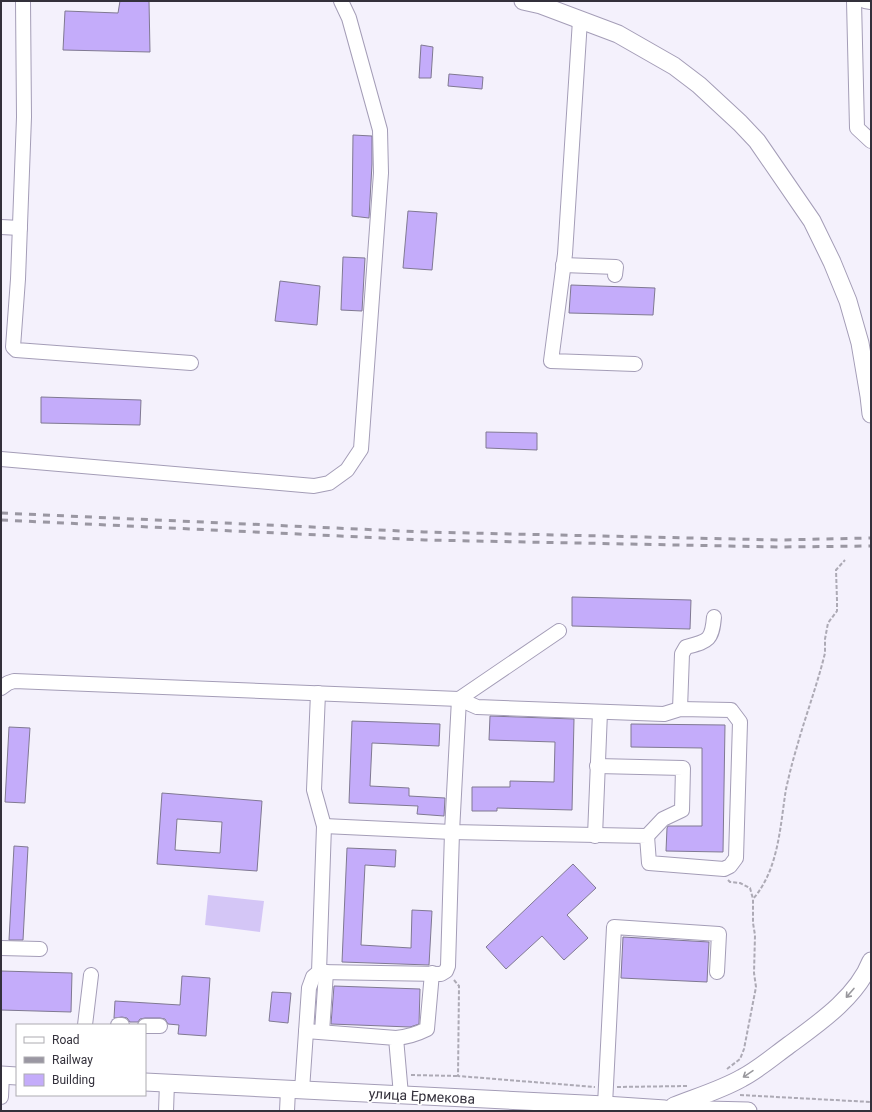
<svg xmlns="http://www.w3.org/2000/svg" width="872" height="1112" viewBox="0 0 872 1112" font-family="Roboto,sans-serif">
  <rect width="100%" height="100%" fill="#f4f1fc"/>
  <path fill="#d4c6f6" d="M208 895 264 901 260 932 205 925Z"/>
  <g fill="#c4acfa" stroke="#807992" fill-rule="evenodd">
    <path d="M120 1H149L150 52 63 50 65 11 118 13Z"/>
    <path d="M421 45 433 47 431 78H419Z"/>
    <path d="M449 74 483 77 482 89 448 86Z"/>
    <path d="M353 135 372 136V164L369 218 352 216Z"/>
    <path d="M408 211 437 213 432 270 403 268Z"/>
    <path d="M343 257 365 258 362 311 341 310Z"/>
    <path d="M280 281 320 286 317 325 275 321Z"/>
    <path d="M571 285 655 288 653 315 569 313Z"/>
    <path d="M41 397 141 400 140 425 41 423Z"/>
    <path d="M486 432 537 433V450L486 448Z"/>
    <path d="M572 597 691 600 690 629 572 626Z"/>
    <path d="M490 716 574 719 572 810 497 808V811H472V787H510V781L554 782 555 742 489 740Z"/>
    <path d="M352 721 440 724 439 746 372 743 370 786 409 788V796L445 798 444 816 417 814 418 806 349 803Z"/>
    <path d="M631 724 725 725 723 852 666 851 667 828 668 826H702V748L631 747Z"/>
    <path d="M9 727 30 728 25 803 5 802Z"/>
    <path d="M162 793 262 801 257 871 157 864ZM177 819 222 822 220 853 175 850Z"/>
    <path d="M14 846 28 847 23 940H9Z"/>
    <path d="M347 848 396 850 395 867 365 865 361 945 411 948 412 910 432 911 429 965 342 962Z"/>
    <path d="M573 864 596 888 567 915 588 938 564 960 542 936 506 969 486 947Z"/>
    <path d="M623 937 709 942 707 982 621 978Z"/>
    <path d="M1 971 72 973 71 1012 1 1010Z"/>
    <path d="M182 976 210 978 206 1036 178 1034 179 1025 168 1024 165 1019 160 1018H145L140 1019 138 1022H130L127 1018 122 1017 114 1018 115 1001 180 1005Z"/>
    <path d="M334 986 420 989 419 1024 410 1027 331 1024Z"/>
    <path d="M272 992 291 993 288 1023 269 1021Z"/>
  </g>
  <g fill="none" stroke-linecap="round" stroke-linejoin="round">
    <g stroke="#a49db7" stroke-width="16">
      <g id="minor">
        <path d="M23 1 24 117 18 279 13 347 16 350 191 363"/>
        <path d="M854 1 857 128 871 141"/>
        <path d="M865 1 871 2"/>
        <path d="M580 20 565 254 551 361 635 364"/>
        <path d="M1 227 20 228"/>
        <path d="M563 265 616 267 615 275"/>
        <path d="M1 459 314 486 329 483 347 470 361 449 381 173 380 130 349 18 341 1"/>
        <path d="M1 688 8 683 14 681 459 699 477 707 664 714 680 709 731 710 740 722 736 858 730 866 724 869 649 863 647 836 452 832 324 826"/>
        <path d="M459 699 559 631"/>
        <path d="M680 709 682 654 686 647C708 641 712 641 714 617"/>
        <path d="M597 766 683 768 682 810 663 819 647 836"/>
        <path d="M595 836 600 712"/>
        <path d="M1 948 40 949"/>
        <path d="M319 972 441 974 446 971 448 966 452 832 459 699"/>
        <path d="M85 1025 91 975"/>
        <path d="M118 1025H122"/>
        <path d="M145 1026H160"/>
        <path d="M306 1031 396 1038 401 1095"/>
        <path d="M322 1032 326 972"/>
        <path d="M396 1038C408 1037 417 1034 427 1029L432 973"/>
        <path d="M302 1090 309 988 313 977 319 972 324 826 314 790 318 693"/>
        <path d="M1 1097 2 1075"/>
        <path d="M605 1105 614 927 719 934 717 972"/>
        <path d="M166 1111 167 1083"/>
        <path d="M287 1111 288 1090"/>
      </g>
    </g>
    <g stroke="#a49db7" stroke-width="19">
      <g id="major">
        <path d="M523 1 541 5 618 34 674 66 699 85 740 123 757 141 812 221 832 262 848 301 860 343 869 396 871 414"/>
        <path d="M1 1075 17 1076"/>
        <path d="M145 1082 605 1105 665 1109 748 1111"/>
        <path d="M674 1106C697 1097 721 1090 742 1078 759 1069 774 1056 789 1045 819 1023 857 997 871 961"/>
      </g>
    </g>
    <g stroke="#adaab5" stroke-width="2" stroke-dasharray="4 2" stroke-linecap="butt">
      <path d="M728 880 730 882 740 883 750 888 753 899"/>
      <path d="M454 980 459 986 458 1076 595 1087"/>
      <path d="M727 1069 740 1059 744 1049 756 987 754 973 755 935 753 923V899C779 869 780 826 786 789 789 776 792 763 796 750 805 717 817 686 825 653V639L828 623 837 611V600L836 570 845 560"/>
      <path d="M411 1075 458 1076"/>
      <path d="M617 1087 687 1086"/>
      <path d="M740 1095 871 1102"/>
    </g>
    <use href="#minor" stroke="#fff" stroke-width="14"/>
    <use href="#major" stroke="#fff" stroke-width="17"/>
    <g stroke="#9a97a2" stroke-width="3" stroke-dasharray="7 7" stroke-linecap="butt">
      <path d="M1 513 424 532 779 540 871 538"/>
      <path d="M1 520 425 540 779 547 871 546"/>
    </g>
  </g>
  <defs><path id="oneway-shaft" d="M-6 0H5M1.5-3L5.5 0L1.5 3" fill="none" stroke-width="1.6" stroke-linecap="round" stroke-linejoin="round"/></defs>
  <g stroke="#99989d">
    <use href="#oneway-shaft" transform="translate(850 993) rotate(131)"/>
    <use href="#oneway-shaft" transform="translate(748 1074) rotate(146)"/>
  </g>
  <g text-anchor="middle" stroke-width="3.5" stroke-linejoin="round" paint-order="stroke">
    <g font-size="14" fill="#33303b" stroke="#fff">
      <text transform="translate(422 1096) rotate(3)" y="5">улица Ермекова</text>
    </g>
  </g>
  <rect width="872" height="1112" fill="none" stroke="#33303b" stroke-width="4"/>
  <rect x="16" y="1024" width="130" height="72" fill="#ffffff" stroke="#adacb1"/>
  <rect x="24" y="1037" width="20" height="6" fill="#ffffff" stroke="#adacb1"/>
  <text x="52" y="1044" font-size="12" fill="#33303b">Road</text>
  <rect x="24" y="1057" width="20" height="6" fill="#9a97a2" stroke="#adacb1"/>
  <text x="52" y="1064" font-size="12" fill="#33303b">Railway</text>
  <rect x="24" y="1074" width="20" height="12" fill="#c4acfa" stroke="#adacb1"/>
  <text x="52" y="1084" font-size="12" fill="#33303b">Building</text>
</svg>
